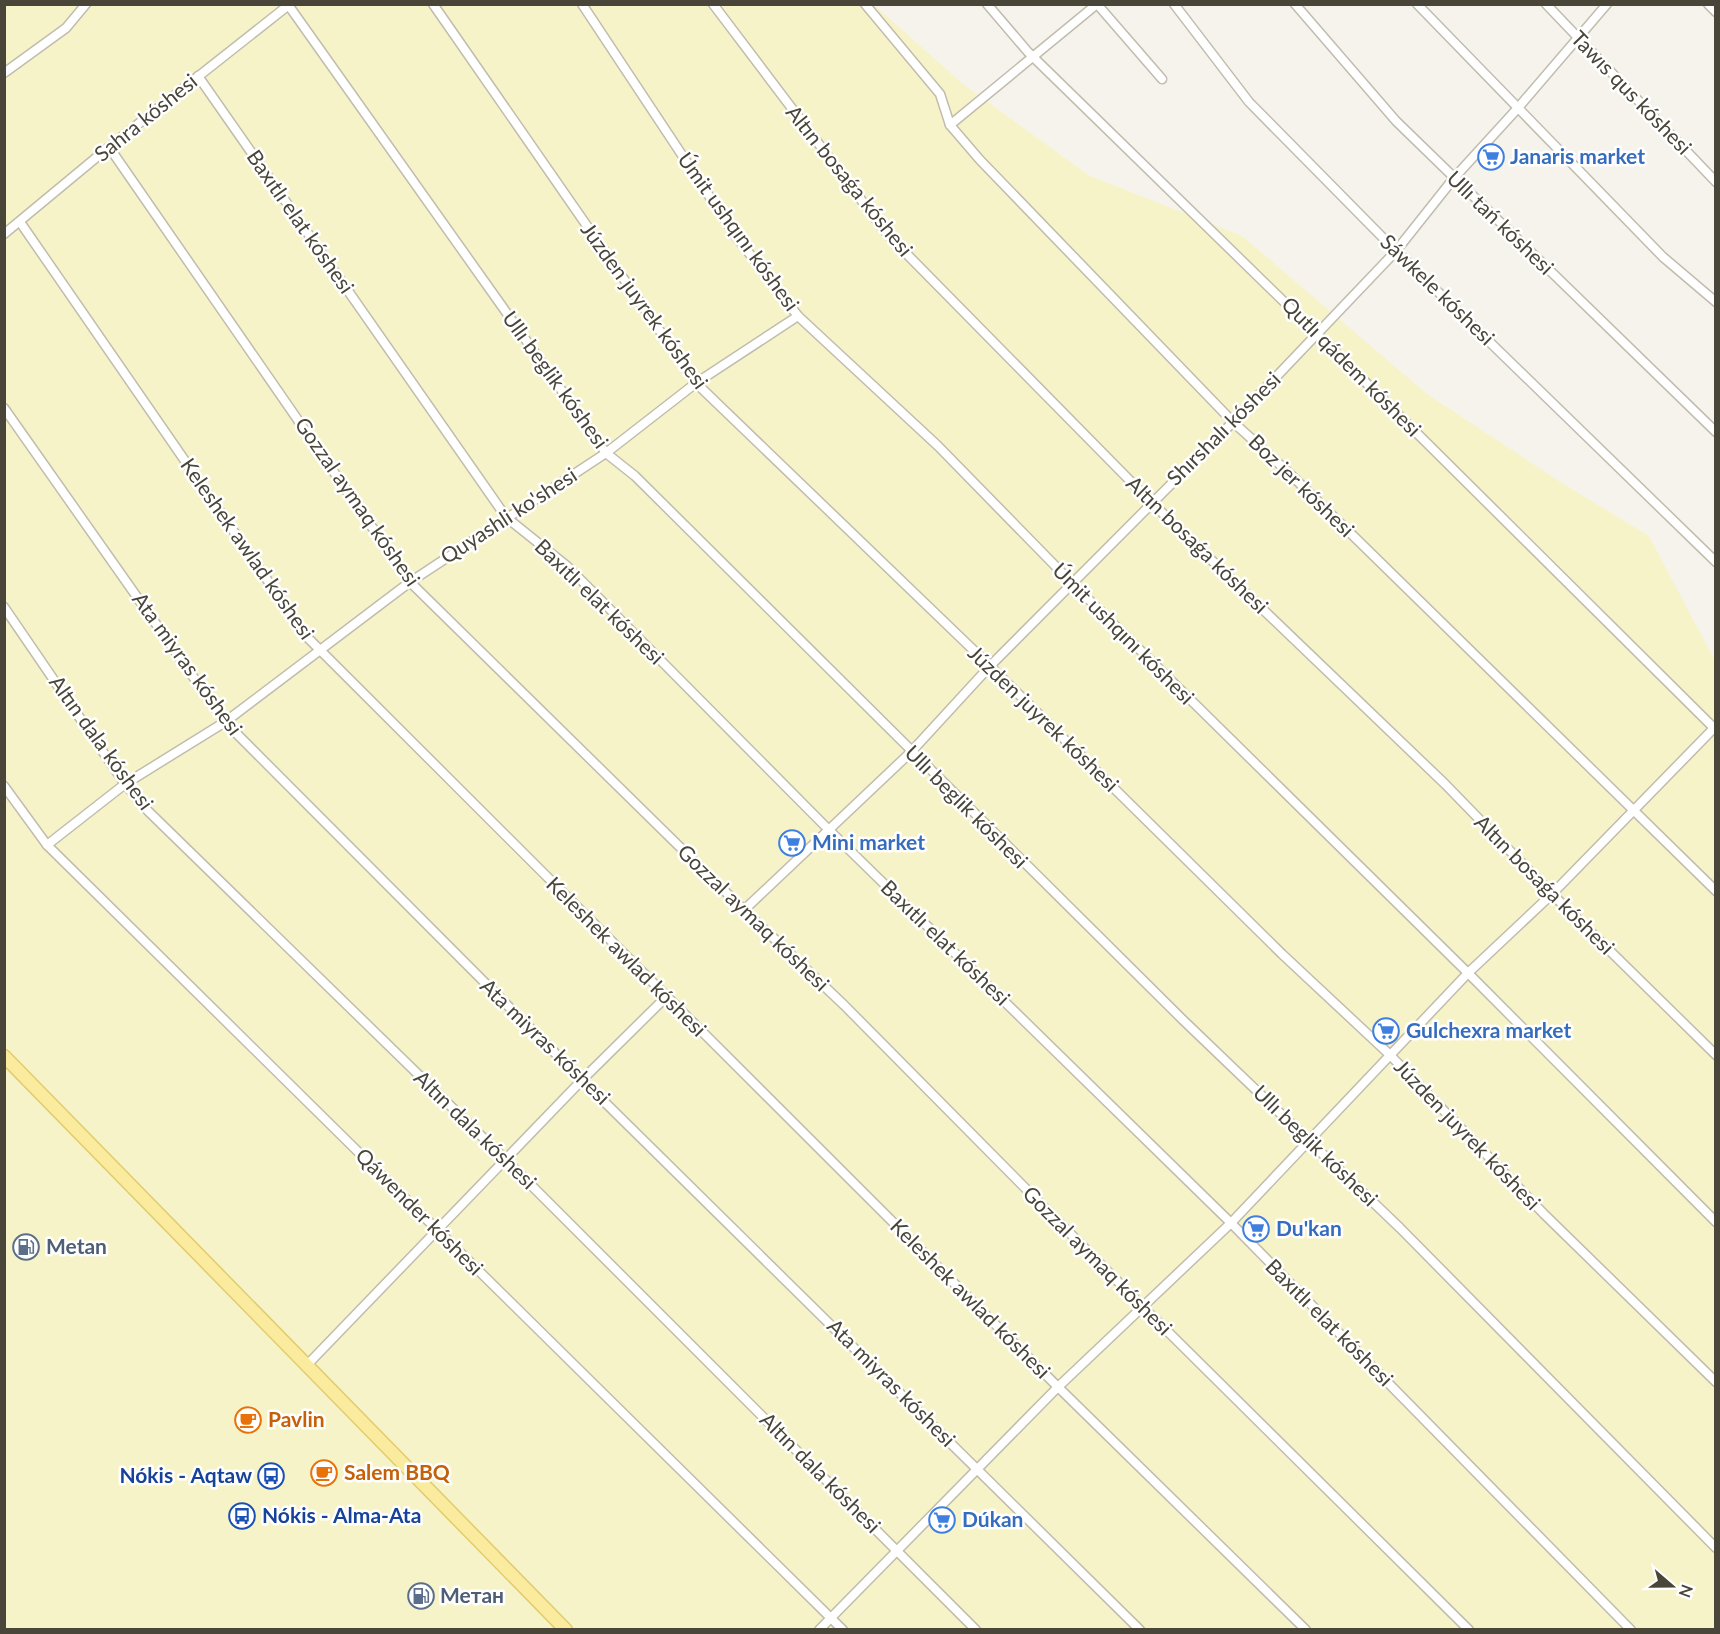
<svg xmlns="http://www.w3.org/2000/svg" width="1720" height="1634" viewBox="0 0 1720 1634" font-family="Lato,sans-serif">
  <rect width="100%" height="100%" fill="#f5f3eb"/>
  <path fill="#f7f3c9" d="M5 5H874L963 84 1088 175 1242 236 1427 394 1562 483 1649 536 1715 661V1629L5 1630Z"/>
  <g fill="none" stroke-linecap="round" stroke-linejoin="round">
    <g stroke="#c0bcae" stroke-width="11">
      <g id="street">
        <path d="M433 4 696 383 990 666 1282 954 1389 1054 1544 1214 1716 1382"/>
        <path d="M582 4 735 235 798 316 938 446 1072 583 1468 973 1716 1222"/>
        <path d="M713 4 887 234 1152 503 1445 784 1552 894 1716 1055"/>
        <path d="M865 4 940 94 950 125 980 160 1233 422 1288 472 1716 891"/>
        <path d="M987 4 1028 52 1317 334 1716 730"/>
        <path d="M1097 4 1162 79"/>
        <path d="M1174 4 1249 102 1396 251 1716 562"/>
        <path d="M1295 4 1396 121 1716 432"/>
        <path d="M1417 4 1663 257 1716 302"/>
        <path d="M1546 4 1716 182"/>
        <path d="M1708 4 1716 12"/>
        <path d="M289 6 606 453 635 476 1183 1020 1400 1228 1716 1548"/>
        <path d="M4 73 66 28 86 4"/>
        <path d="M198 76 506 517 567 566 829 830 1231 1223 1631 1630"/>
        <path d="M950 125 1097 4"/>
        <path d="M109 147 410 582 744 910 844 1005 1142 1306 1469 1630"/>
        <path d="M20 222 306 636 1058 1387 1306 1630"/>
        <path d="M4 234 109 147 290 4"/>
        <path d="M4 408 225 722 566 1064 1140 1630"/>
        <path d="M4 607 125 784 148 811 505 1159 976 1630"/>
        <path d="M4 786 47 845 843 1630"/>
        <path d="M47 845 125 784 225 722 410 582 606 453 696 383 798 316"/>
        <path d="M744 910 911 752 990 666 1233 422 1396 251 1454 178 1517 109 1607 4"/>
        <path d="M308 1364 583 1079 666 997"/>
        <path d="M819 1630 1058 1387 1231 1223 1468 973 1552 894 1716 726"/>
      </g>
    </g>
    <g stroke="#e1cc6d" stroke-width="15">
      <path id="primary" d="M4 1056 566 1630"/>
    </g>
    <use href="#street" stroke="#fff" stroke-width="8"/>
    <use href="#primary" stroke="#fbeb9e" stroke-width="12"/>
  </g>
  <defs>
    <g id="supermarket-ring" transform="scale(1.35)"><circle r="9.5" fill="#fff" stroke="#3f7fe0" stroke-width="1.5"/><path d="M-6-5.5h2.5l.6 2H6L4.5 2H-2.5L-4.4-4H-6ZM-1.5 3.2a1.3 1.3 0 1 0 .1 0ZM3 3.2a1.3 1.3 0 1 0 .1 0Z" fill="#3f7fe0"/></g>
    <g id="fuel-ring" transform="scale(1.35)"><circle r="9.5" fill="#fff" stroke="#5c6f8a" stroke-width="1.5"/><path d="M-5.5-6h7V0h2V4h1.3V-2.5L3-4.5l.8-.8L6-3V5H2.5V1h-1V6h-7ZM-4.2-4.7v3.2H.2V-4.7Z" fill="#5c6f8a"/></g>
    <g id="cafe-ring" transform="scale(1.35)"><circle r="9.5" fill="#fff" stroke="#e8710a" stroke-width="1.5"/><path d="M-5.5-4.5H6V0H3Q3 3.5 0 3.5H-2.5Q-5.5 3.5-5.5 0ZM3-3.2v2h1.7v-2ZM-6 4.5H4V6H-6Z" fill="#e8710a"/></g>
    <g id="bus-ring" transform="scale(1.35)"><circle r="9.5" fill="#fff" stroke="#1a4fb4" stroke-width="1.5"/><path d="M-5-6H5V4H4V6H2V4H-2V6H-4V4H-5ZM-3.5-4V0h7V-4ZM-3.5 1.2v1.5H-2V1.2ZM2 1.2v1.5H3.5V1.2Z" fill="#1a4fb4"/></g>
  </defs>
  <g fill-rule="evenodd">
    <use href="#supermarket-ring" x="1491" y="157"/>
    <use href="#supermarket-ring" x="792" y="843"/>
    <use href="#supermarket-ring" x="1386" y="1031"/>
    <use href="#supermarket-ring" x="1256" y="1229"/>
    <use href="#fuel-ring" x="26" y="1247"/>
    <use href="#cafe-ring" x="248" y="1420"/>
    <use href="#cafe-ring" x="324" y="1473"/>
    <use href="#bus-ring" x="271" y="1476"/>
    <use href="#bus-ring" x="242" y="1516"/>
    <use href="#supermarket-ring" x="942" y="1520"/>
    <use href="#fuel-ring" x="421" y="1596"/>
  </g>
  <g text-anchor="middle" stroke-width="5" stroke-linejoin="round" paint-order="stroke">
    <g font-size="21" fill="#494539" stroke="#fff">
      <text transform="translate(1631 93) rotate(46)" y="7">Tawıs qus kóshesi</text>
      <text transform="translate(146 118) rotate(-39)" y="7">Sahra kóshesi</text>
      <text transform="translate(849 181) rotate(51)" y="7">Altın bosaǵa kóshesi</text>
      <text transform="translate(300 222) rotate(55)" y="7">Baxıtlı elat kóshesi</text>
      <text transform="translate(1500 223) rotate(44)" y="7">Ullı tań kóshesi</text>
      <text transform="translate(738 232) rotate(54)" y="7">Úmit ushqını kóshesi</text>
      <text transform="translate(1437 290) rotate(44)" y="7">Sáwkele kóshesi</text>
      <text transform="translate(644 306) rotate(54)" y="7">Júzden juyrek kóshesi</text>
      <text transform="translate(1351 367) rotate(45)" y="7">Qutlı qádem kóshesi</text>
      <text transform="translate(555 380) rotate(54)" y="7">Ullı beglik kóshesi</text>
      <text transform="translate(1224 429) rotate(-45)" y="7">Shırshalı kóshesi</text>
      <text transform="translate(1301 486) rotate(44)" y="7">Boz jer kóshesi</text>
      <text transform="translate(357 502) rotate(55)" y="7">Gozzal aymaq kóshesi</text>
      <text transform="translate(509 516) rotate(-33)" y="7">Quyashli ko'shesi</text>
      <text transform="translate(1197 545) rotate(44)" y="7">Altın bosaǵa kóshesi</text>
      <text transform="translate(247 549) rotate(55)" y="7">Keleshek awlad kóshesi</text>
      <text transform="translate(599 602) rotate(44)" y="7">Baxıtlı elat kóshesi</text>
      <text transform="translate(1123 634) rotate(45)" y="7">Úmit ushqını kóshesi</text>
      <text transform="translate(187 664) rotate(54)" y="7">Ata miyras kóshesi</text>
      <text transform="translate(1043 719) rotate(44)" y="7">Júzden juyrek kóshesi</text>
      <text transform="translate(101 743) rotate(54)" y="7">Altın dala kóshesi</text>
      <text transform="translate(966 807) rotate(45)" y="7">Ullı beglik kóshesi</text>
      <text transform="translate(1544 885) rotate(45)" y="7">Altın bosaǵa kóshesi</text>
      <text transform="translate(753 918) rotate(44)" y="7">Gozzal aymaq kóshesi</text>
      <text transform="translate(945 943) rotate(44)" y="7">Baxıtlı elat kóshesi</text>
      <text transform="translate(626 957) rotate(45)" y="7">Keleshek awlad kóshesi</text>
      <text transform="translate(545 1042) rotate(44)" y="7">Ata miyras kóshesi</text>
      <text transform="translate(475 1130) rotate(44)" y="7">Altın dala kóshesi</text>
      <text transform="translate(1467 1135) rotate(46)" y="7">Júzden juyrek kóshesi</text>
      <text transform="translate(1315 1146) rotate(44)" y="7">Ullı beglik kóshesi</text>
      <text transform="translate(419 1212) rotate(45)" y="7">Qáwender kóshesi</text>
      <text transform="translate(1097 1261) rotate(45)" y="7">Gozzal aymaq kóshesi</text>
      <text transform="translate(970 1299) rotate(45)" y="7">Keleshek awlad kóshesi</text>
      <text transform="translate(1329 1323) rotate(45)" y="7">Baxıtlı elat kóshesi</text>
      <text transform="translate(891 1383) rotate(45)" y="7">Ata miyras kóshesi</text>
      <text transform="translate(820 1473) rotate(45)" y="7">Altın dala kóshesi</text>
    </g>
    <g font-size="21" font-weight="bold" fill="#366cbe" stroke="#fff" text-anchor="start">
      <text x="1510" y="164">Janaris market</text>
      <text x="812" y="850">Mini market</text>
      <text x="1406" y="1038">Gulchexra market</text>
      <text x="1276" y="1236">Du'kan</text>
      <text x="962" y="1527">Dúkan</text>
    </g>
    <g font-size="21" font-weight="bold" fill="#4e5e75" stroke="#fff" text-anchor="start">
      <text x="46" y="1254">Metan</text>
      <text x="440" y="1603">Метан</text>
    </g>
    <g font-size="21" font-weight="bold" fill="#c56008" stroke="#fff" text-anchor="start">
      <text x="268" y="1427">Pavlin</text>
      <text x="344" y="1480">Salem BBQ</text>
    </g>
    <g font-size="21" font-weight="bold" fill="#164399" stroke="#fff" text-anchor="end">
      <text x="252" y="1483">Nókis - Aqtaw</text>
      <text x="262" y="1523" text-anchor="start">Nókis - Alma-Ata</text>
    </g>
  </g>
  <rect width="1720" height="1634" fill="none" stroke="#494539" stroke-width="12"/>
  <g transform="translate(1672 1586) rotate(110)" stroke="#ffffff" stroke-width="4.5" paint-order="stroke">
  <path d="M0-4.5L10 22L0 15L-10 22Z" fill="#494539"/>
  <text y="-9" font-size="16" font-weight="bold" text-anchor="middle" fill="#494539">N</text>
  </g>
</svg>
